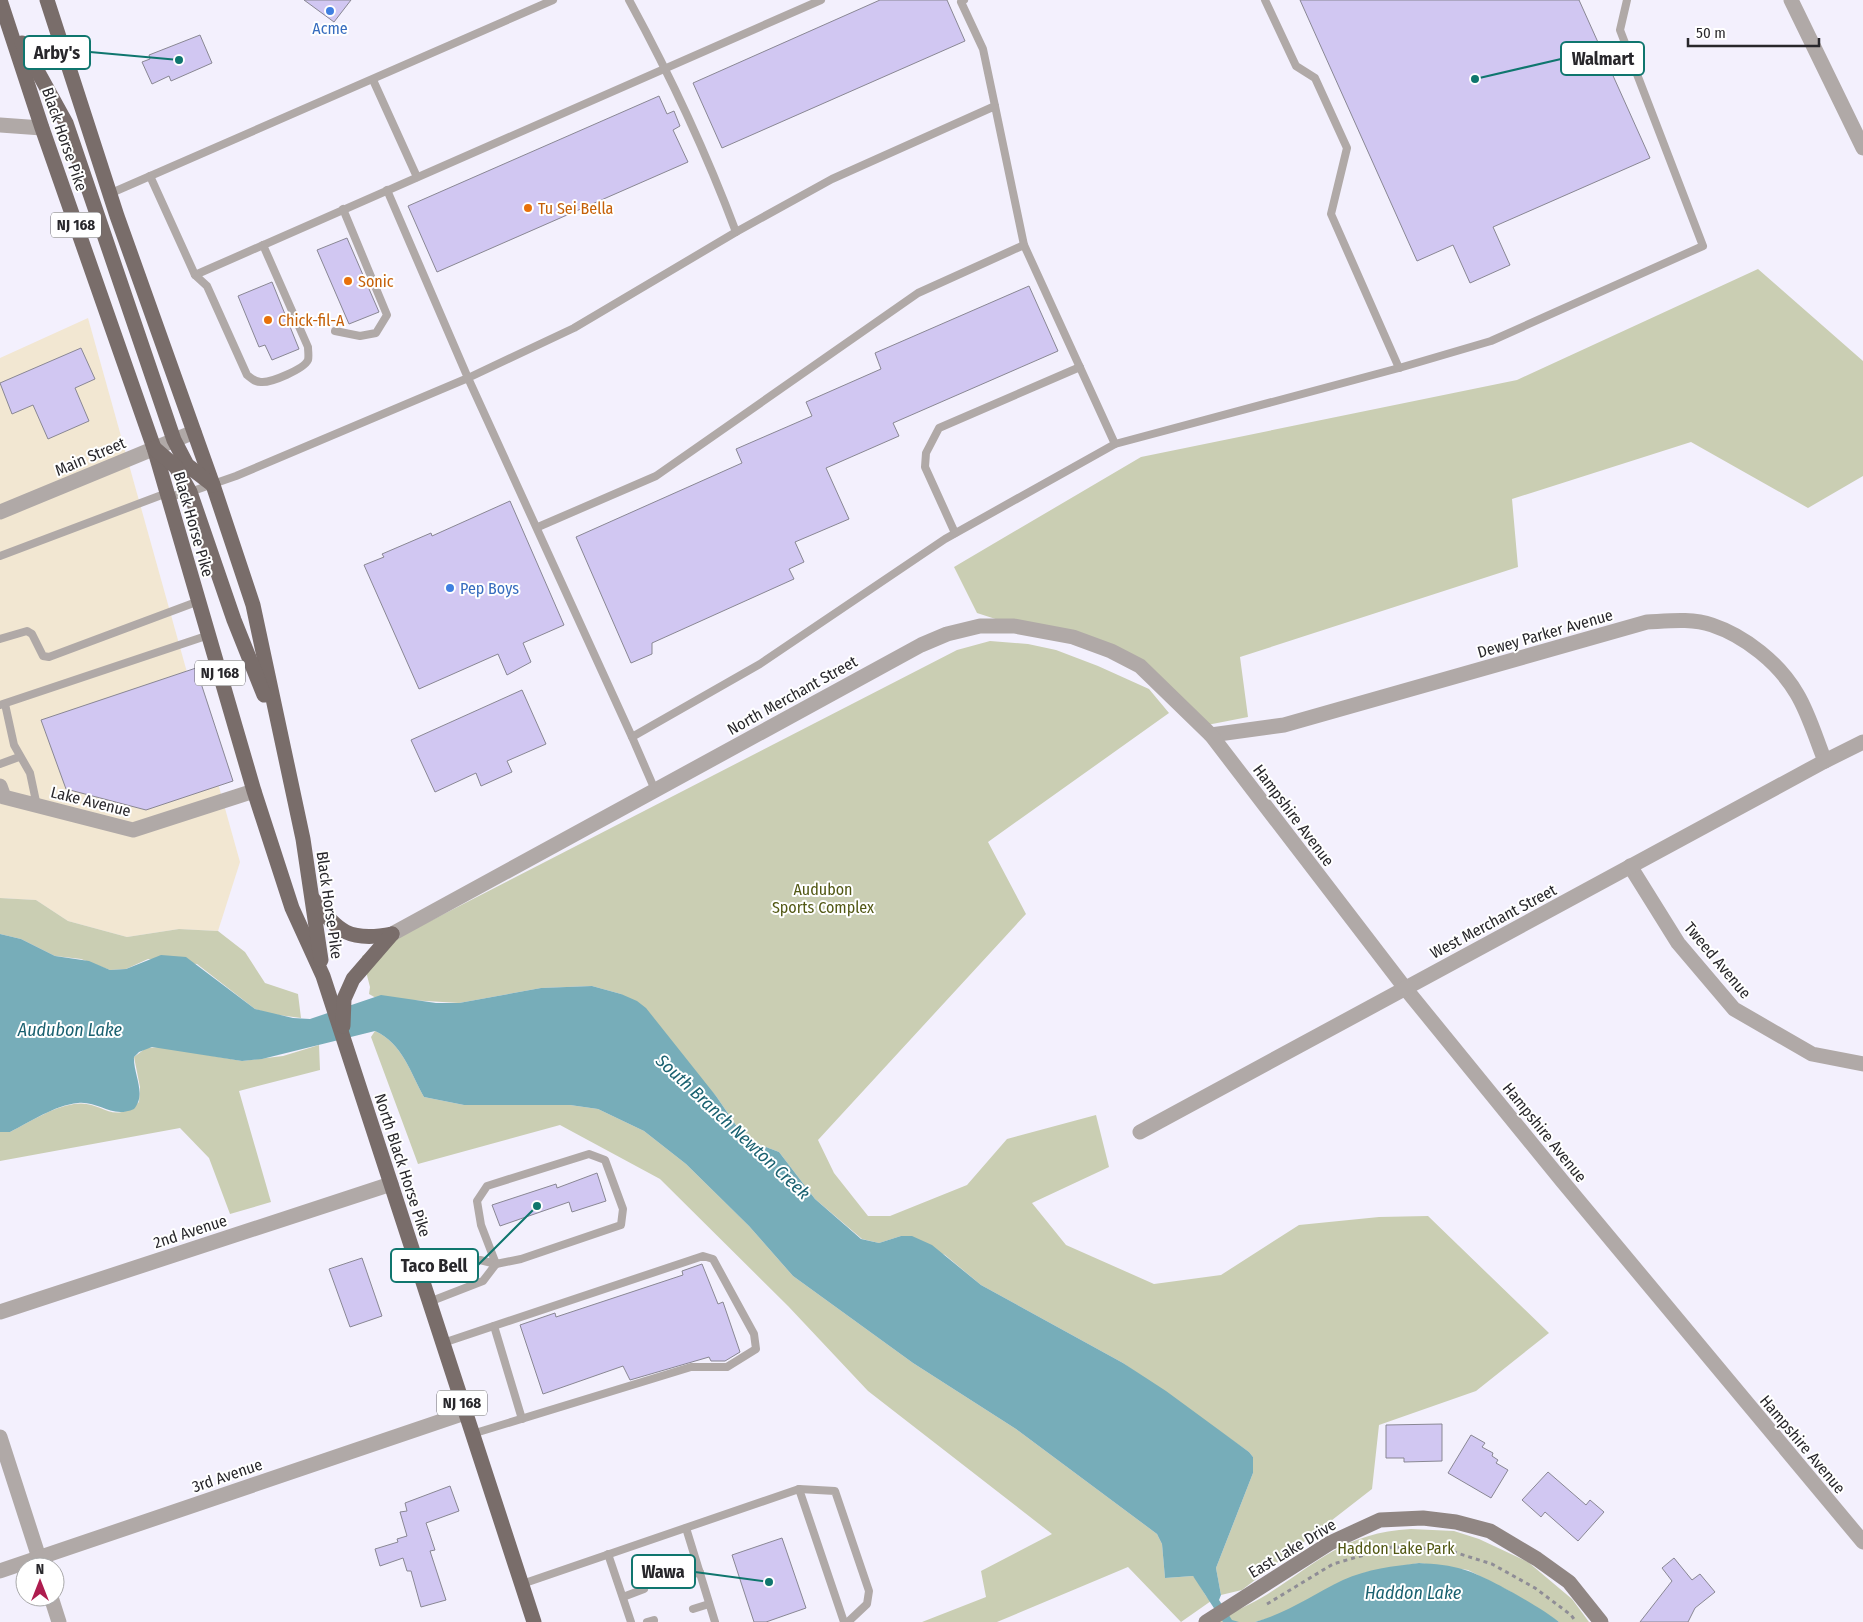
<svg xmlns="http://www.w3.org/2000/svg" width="1863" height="1622" viewBox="0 0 1863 1622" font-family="'Fira Sans Condensed',sans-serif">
  <rect width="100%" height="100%" fill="#f3f0fd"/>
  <path fill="#f2e7d2" d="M88 318 240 862 218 931 179 929 127 937 68 921 36 900 0 898V358Z"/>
  <g fill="#caceb3">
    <path d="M1758 269 1863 361V476L1808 508 1691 442 1512 499 1518 567 1240 657 1248 717 1202 726 1140 666 977 613 954 567 1141 457 1517 380Z"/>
    <path d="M990 641 1028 644 1056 650 1098 666 1149 689 1169 713 988 842 1026 914 818 1140 834 1173 868 1216H890L967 1185 1007 1139 1096 1115 1109 1167 1032 1203 1066 1245 1154 1284 1221 1275 1299 1225 1379 1217 1428 1216 1549 1333 1476 1391 1379 1425 1372 1489 1242 1590 1221 1595 1216 1568 1253 1473V1457L1249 1452 1123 1363 981 1285 945 1255 901 1236 879 1243 862 1239 815 1199 779 1152 753 1142 742 1134 716 1096 621 994 592 986 541 988 459 1003 376 998 369 994 370 987 362 956 957 650Z"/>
    <path d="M0 898 36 900 68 921 127 937 179 929 218 931 245 952 265 983 298 994 301 1018 271 1014 255 1009 197 964 148 959 126 969 110 970 81 959 55 956 21 939 0 934Z"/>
    <path d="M375 1031C403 1044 410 1072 424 1097L464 1105H570L598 1109 644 1131 686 1164 749 1226 793 1276 913 1363 1016 1429 1157 1534 1162 1544 1165 1578 1193 1576C1201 1583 1202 1594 1211 1601L1181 1622 1128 1567 997 1622H922L986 1597 981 1571 1052 1534 868 1391 788 1306 660 1179 560 1125 418 1164 371 1037Z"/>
    <path d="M319 1045 320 1070 239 1091 271 1202 230 1214 209 1158 180 1128 0 1161V1132H10C30 1122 52 1107 74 1104 103 1099 111 1127 139 1102L140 1087 134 1057 146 1048 161 1047 242 1061 283 1056Z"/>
    <path d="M1411 1529 1454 1531 1479 1539 1528 1562 1572 1599 1589 1622H1559L1511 1592 1468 1570 1419 1563 1367 1572 1345 1580 1277 1616 1255 1622H1218C1232 1612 1247 1606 1261 1598 1316 1565 1341 1533 1411 1529Z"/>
  </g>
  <g fill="#77adb9">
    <path d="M0 934 21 939 55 956 89 961 110 970 126 969 161 955 186 957 255 1009 293 1018 310 1019 381 995 436 1003H459L541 988 592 986 621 994 637 1001 646 1008 716 1096 742 1134 753 1142 779 1152 815 1199 861 1239 879 1243 901 1236H912L932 1245 981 1285 1123 1363 1166 1391 1249 1452 1253 1457V1473L1216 1568 1221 1595 1219 1600 1232 1620 1239 1622H1223L1193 1576 1165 1578 1162 1544 1157 1534 1016 1429 913 1363 793 1276 749 1226 686 1164 644 1131 598 1109 570 1105H464L424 1097C410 1072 403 1044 375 1031L262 1059 242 1061 152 1047 139 1052 134 1057C133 1074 147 1094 134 1109 111 1119 100 1101 78 1103 55 1105 30 1122 10 1132H0Z"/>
    <path d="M1419 1563C1435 1564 1450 1565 1465 1570 1486 1576 1542 1608 1559 1622H1255C1287 1613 1314 1594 1343 1580 1367 1569 1394 1566 1419 1563Z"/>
  </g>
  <g fill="#d1c7f2" stroke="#898793">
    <path d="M304 0H351L334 22Z"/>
    <path d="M880 0H947L965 41 722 148 693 83Z"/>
    <path d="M1300 0H1579L1650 158 1493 227 1510 265 1470 283 1453 245 1417 261Z"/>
    <path d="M200 35 212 63 171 81 169 76 152 84 142 62 150 59 149 55Z"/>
    <path d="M659 96 667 114 674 111 680 126 673 130 688 162 437 272 408 206Z"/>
    <path d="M347 238 379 312 349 324 317 250Z"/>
    <path d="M272 282 299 349 272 360 265 345 259 347 238 296Z"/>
    <path d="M1029 286 1058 351 893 423 899 436 826 468 849 519 795 542 804 562 789 569 794 579 652 643V654L631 663 576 537 742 463 736 449 812 416 806 402 881 369 875 353Z"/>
    <path d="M81 348 95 379 75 388 89 421 48 439 33 405 12 414 0 383Z"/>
    <path d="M510 501 564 625 523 643 531 662 507 675 498 654 419 689 364 565 384 557 382 554 431 533 432 536Z"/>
    <path d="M196 668 233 781 146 810 66 789 41 720Z"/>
    <path d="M522 690 546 744 507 761 512 772 481 786 476 773 435 792 411 740Z"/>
    <path d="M597 1173 606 1201 572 1212 569 1202 500 1226 492 1205 556 1184 557 1188Z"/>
    <path d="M362 1258 382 1316 350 1327 329 1269Z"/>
    <path d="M702 1264 718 1304 723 1302 740 1352 725 1361H711L709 1357 630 1380 623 1366 543 1394 520 1325 555 1313 556 1317 683 1275 682 1271Z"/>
    <path d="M1442 1424V1461L1404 1462V1458H1386V1425Z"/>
    <path d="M1471 1435 1485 1443 1482 1447 1493 1453 1492 1456 1498 1460 1496 1463 1508 1470 1491 1498 1448 1473Z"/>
    <path d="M1548 1472 1586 1505 1590 1500 1604 1512 1578 1541 1545 1512 1541 1517 1522 1500Z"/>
    <path d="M450 1486 459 1511 426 1523 435 1550 430 1551 446 1600 421 1607 411 1571H407L403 1558 380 1566 375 1549 398 1542 397 1539 407 1536 400 1512 407 1511 405 1503Z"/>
    <path d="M782 1538 806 1608 766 1622H754L732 1555Z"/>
    <path d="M1674 1558 1692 1580 1700 1574 1715 1592 1695 1608 1688 1622H1640L1672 1581 1662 1568Z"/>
  </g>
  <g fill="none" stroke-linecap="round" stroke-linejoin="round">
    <path stroke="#8f8d96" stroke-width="3" stroke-dasharray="4 4" stroke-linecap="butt" d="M1267 1604 1333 1564 1392 1547 1444 1549 1492 1564 1535 1588 1571 1615 1576 1622"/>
    <g stroke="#b0a9a7" stroke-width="8">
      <path d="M629 0C670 75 706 152 736 232"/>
      <path d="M964 0 961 2 983 49 995 106"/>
      <path d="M373 80 417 177"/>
      <path d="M150 176 195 275 821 0"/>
      <path d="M109 194 553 0"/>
      <path d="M195 275 207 286 247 375C252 379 255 382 261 382 271 383 304 369 308 360 309 356 308 351 308 347L263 245"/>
      <path d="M335 331 360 336 376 333 387 315 343 209"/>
      <path d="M1399 368 1491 341 1703 246 1620 30 1627 0"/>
      <path d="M1115 444 1399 368 1331 214 1347 148 1315 78 1296 66 1265 0"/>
      <path d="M168 497 190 492 236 476 468 378 574 328 736 232 832 179 995 106 1024 245 1115 444 945 539 760 664 632 737 468 378 387 190"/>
      <path d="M538 527 656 476 918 293 1024 245"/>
      <path d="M955 533 925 467 926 453 939 428 1080 367"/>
      <path d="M0 556 167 493"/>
      <path d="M0 639 27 631 32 634 43 656 49 657 199 601"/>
      <path d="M5 704 14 745 30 773 37 806"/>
      <path d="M0 705 209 635"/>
      <path d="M632 737 655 790"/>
      <path d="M0 764 19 757"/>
      <path d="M423 1281 480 1260 496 1264 521 1259 621 1225 623 1209 605 1160 589 1154 487 1186 477 1201 481 1225 496 1264"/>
      <path d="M429 1302 483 1281 496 1264"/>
      <path d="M494 1326 522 1419"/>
      <path d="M443 1343 703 1256 713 1259 754 1334 756 1349 727 1367H691L472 1434"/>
      <path d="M799 1489 835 1491 869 1591 867 1604 848 1622"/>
      <path d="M686 1528 715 1622"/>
      <path d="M608 1554 631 1622"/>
      <path d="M682 1578 700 1572"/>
      <path d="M522 1584 799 1489 844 1622"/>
      <path d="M623 1597 644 1589"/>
      <path d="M693 1609 709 1604"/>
      <path d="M647 1622 654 1620"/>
    </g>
    <g stroke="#b0a9a7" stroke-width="15">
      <path d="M1791 0 1863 148"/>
      <path d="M0 125 42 128"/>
      <path d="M0 512 194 432"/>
      <path d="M1211 735 1284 725 1647 622C1668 621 1692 618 1712 625 1745 636 1779 663 1797 694 1809 714 1816 739 1825 761"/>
      <path d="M0 786 4 797 133 830 254 791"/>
      <path d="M1630 866 1678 943 1734 1009 1812 1054 1863 1064"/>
      <path d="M392 934 921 645 947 634 980 626H1014L1073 637 1111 651 1140 666 1211 735 1405 988 1563 1182 1863 1542"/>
      <path d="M1140 1132 1825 761 1863 742"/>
      <path d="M0 1312 391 1184"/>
      <path d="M0 1437 42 1567"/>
      <path d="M0 1571 465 1413"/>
      <path d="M51 1597 59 1622"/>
    </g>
    <path stroke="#908683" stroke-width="15" d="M1206 1622 1330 1543 1380 1520 1423 1518 1456 1522 1490 1531 1537 1559 1569 1582 1601 1622"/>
    <g stroke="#796d6a" stroke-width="15">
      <path d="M0 0 42 128 154 448 254 791 292 908 323 976 534 1622"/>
      <path d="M47 0 117 216 213 485 253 605 303 839 321 960"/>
      <path d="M22 43 66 123 174 440 187 465 213 485"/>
      <path d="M154 448 176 467 190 492 234 620 264 695"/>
      <path d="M313 899C337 932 350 942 392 934"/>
      <path d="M343 1026 344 999 353 979 392 934"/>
    </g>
  </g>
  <g fill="#3f7fe0" stroke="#fff" stroke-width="2">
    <circle cx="330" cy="11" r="5"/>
    <circle cx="450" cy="588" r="5"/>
  </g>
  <g fill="#e8710a" stroke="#fff" stroke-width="2">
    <circle cx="528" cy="208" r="5"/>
    <circle cx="348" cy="281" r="5"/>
    <circle cx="268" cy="320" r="5"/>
  </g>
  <g text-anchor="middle" stroke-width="4" stroke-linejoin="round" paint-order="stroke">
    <g fill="#fff" stroke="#68686b" stroke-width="1">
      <rect x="51" y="212.5" width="50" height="25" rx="4"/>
      <rect x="195" y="660.5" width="50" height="25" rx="4"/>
      <rect x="437" y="1390.5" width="50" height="25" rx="4"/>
    </g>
    <g font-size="15" font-weight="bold" fill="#28272b">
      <text x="76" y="230">NJ 168</text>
      <text x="220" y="678">NJ 168</text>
      <text x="462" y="1408">NJ 168</text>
    </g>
    <g font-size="16" fill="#366cbe" stroke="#fff">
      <text x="330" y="34">Acme</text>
      <text x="460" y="594" text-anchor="start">Pep Boys</text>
    </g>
    <g font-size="16" fill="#28272b" stroke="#fff">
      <text transform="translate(65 139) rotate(71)" y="6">Black Horse Pike</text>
      <text transform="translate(90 456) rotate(-23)" y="6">Main Street</text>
      <text transform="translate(194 524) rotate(74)" y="6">Black Horse Pike</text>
      <text transform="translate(1545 633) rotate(-16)" y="6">Dewey Parker Avenue</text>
      <text transform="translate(792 695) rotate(-29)" y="6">North Merchant Street</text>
      <text transform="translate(91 801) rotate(14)" y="6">Lake Avenue</text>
      <text transform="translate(1294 815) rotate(53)" y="6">Hampshire Avenue</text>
      <text transform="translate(330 905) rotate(82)" y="6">Black Horse Pike</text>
      <text transform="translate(1493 921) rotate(-28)" y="6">West Merchant Street</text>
      <text transform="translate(1718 960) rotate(50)" y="6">Tweed Avenue</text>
      <text transform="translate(1545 1132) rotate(51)" y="6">Hampshire Avenue</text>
      <text transform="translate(403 1165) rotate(72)" y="6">North Black Horse Pike</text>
      <text transform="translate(190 1231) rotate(-18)" y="6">2nd Avenue</text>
      <text transform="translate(1803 1444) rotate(50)" y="6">Hampshire Avenue</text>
      <text transform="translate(227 1475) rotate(-19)" y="6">3rd Avenue</text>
      <text transform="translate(1292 1548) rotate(-31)" y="6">East Lake Drive</text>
    </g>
    <g font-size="16" fill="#c56008" stroke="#fff" text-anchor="start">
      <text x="538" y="214">Tu Sei Bella</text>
      <text x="358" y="287">Sonic</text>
      <text x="278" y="326">Chick-fil-A</text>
    </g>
    <g font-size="16" fill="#525814" stroke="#fff">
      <text x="823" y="895">Audubon<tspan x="823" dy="18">Sports Complex</tspan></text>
      <text x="1396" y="1554">Haddon Lake Park</text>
    </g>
    <g font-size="18" font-style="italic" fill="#1a6170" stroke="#fff">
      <text x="70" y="1036">Audubon Lake</text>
      <text transform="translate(733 1127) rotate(43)" y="6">South Branch Newton Creek</text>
      <text x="1413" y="1599">Haddon Lake</text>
    </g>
  </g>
  <path fill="none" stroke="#0f766e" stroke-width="2" d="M179 60L90 52M1475 79L1561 59M537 1206L478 1265M769 1582L695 1572"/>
  <g fill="#0f766e" stroke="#fff" stroke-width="2">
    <circle cx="179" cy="60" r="5"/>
    <circle cx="1475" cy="79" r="5"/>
    <circle cx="537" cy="1206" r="5"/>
    <circle cx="769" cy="1582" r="5"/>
  </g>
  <g fill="#fff" stroke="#0f766e" stroke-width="2">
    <rect x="24" y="36" width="66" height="33" rx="5"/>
    <rect x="1561" y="42" width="83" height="33" rx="5"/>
    <rect x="391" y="1249" width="87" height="33" rx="5"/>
    <rect x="632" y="1555" width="63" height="33" rx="5"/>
  </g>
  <g font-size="18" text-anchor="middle" font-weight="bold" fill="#28272b">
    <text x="57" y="59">Arby's</text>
    <text x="1603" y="65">Walmart</text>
    <text x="434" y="1272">Taco Bell</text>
    <text x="663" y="1578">Wawa</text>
  </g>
  <g transform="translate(40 1582)"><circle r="24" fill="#ffffff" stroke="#a9a9aa"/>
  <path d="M0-4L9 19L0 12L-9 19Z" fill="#ae1d4f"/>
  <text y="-8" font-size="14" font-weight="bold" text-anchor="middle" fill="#28272b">N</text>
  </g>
  <path d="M1688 38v8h131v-8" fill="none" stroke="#28272b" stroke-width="2.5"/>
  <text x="1696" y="38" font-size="15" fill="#28272b" stroke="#ffffff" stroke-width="4" paint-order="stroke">50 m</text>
</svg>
